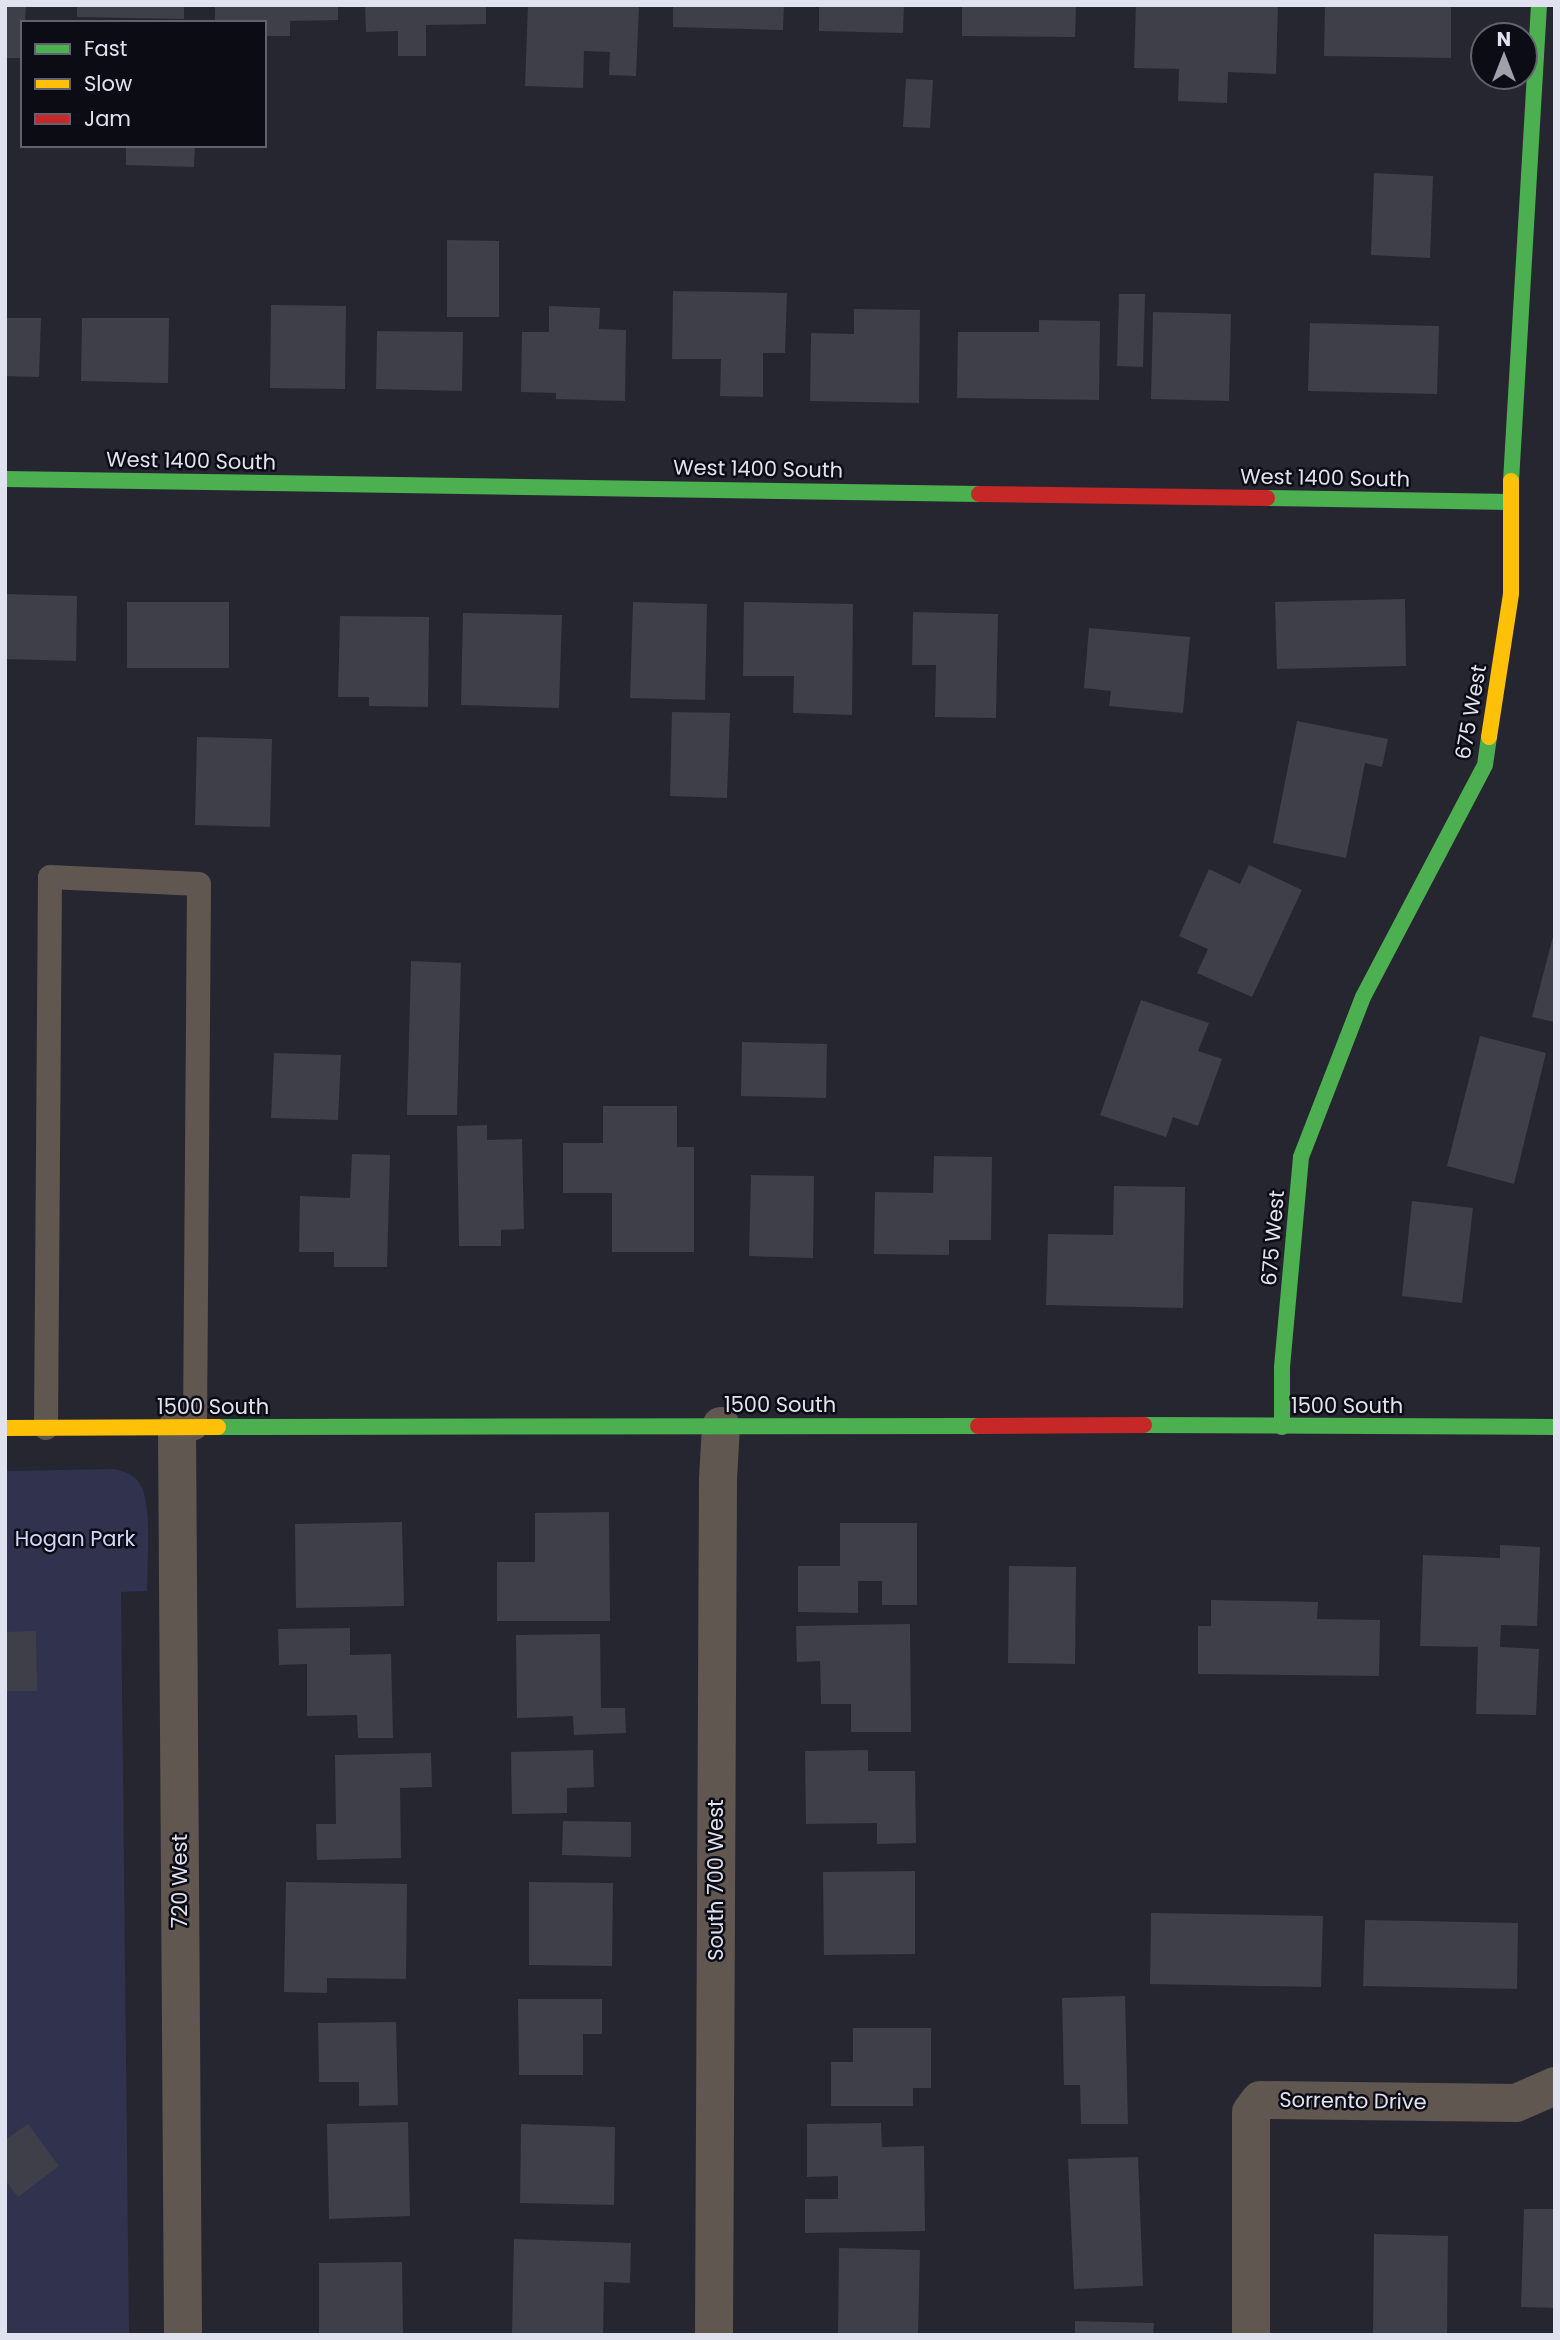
<svg xmlns="http://www.w3.org/2000/svg" width="1560" height="2340" viewBox="0 0 1560 2340" font-family="Poppins,sans-serif">
  <rect width="100%" height="100%" fill="#262631"/>
  <path fill="#31324e" d="M114 1469C125 1472 135 1474 141 1486 152 1505 147 1567 147 1591L121 1592 129 2335H5V1471Z"/>
  <g fill="#3f3f49">
    <path d="M5 5H26L25 23H23V58H5Z"/>
    <path d="M77 5H184V19L77 17Z"/>
    <path d="M215 5H338V20L290 21V36H264V23H215Z"/>
    <path d="M365 5H486V24L426 25V56H398V31L366 32Z"/>
    <path d="M528 5H639L636 76 609 75 610 52 584 51 583 88 525 86Z"/>
    <path d="M673 5H784L783 30 673 27Z"/>
    <path d="M819 5H904L903 33 819 31Z"/>
    <path d="M962 5H1076L1075 37 962 36Z"/>
    <path d="M1136 5H1278L1276 74 1228 72 1227 103 1178 101 1179 69 1134 68Z"/>
    <path d="M1325 5H1451V58L1324 56Z"/>
    <path d="M906 79 933 80 930 128 903 127Z"/>
    <path d="M126 145H195L194 167 126 165Z"/>
    <path d="M1374 173 1433 176 1430 258 1371 255Z"/>
    <path d="M447 240 499 241V317H447Z"/>
    <path d="M673 291 787 293 785 353H763V397L720 396 721 359H672Z"/>
    <path d="M1119 294H1145L1143 367 1117 366Z"/>
    <path d="M271 305 346 306 345 389 270 388Z"/>
    <path d="M549 306 600 308 599 329 626 330 625 401 556 399V393L521 392 522 332H549Z"/>
    <path d="M854 309 920 310 919 403 810 401 811 333 854 334Z"/>
    <path d="M1153 312 1231 314 1229 401 1151 399Z"/>
    <path d="M5 318H41L39 377 5 376Z"/>
    <path d="M82 318H169L168 383 81 381Z"/>
    <path d="M1039 320 1100 321 1099 400 957 398 958 332H1039Z"/>
    <path d="M1310 323 1439 326 1437 394 1308 391Z"/>
    <path d="M377 331 463 332 462 391 376 389Z"/>
    <path d="M5 594 77 596 76 661 5 659Z"/>
    <path d="M1405 599 1406 666 1277 669 1275 602Z"/>
    <rect x="127" y="602" width="102" height="66"/>
    <path d="M633 602 707 604 705 700 630 698Z"/>
    <path d="M744 602 853 604 852 715 793 713 794 676H743Z"/>
    <path d="M913 612 998 614 996 718 935 717 936 665H912Z"/>
    <path d="M463 613 562 615 559 708 461 705Z"/>
    <path d="M340 616 429 617 428 707 369 706V697H338Z"/>
    <path d="M1089 628 1190 637 1183 713 1109 706 1111 691 1084 688Z"/>
    <path d="M672 712 730 713 727 798 670 796Z"/>
    <path d="M1297 721 1388 739 1382 767 1365 763 1346 858 1273 843Z"/>
    <path d="M197 737 272 739 270 827 195 825Z"/>
    <path d="M1249 865 1302 890 1252 997 1197 973 1208 949 1179 936 1209 869 1240 884Z"/>
    <path d="M1554 933H1555V1022L1532 1017Z"/>
    <path d="M411 961 461 963 457 1115H407Z"/>
    <path d="M1141 1000 1209 1023 1198 1051 1222 1059 1198 1126 1173 1117 1166 1137 1100 1115Z"/>
    <path d="M1480 1036 1546 1053 1514 1184 1447 1166Z"/>
    <path d="M742 1042 827 1044 826 1098 741 1096Z"/>
    <path d="M274 1053 341 1055 338 1120 271 1118Z"/>
    <path d="M603 1106H677V1147H694V1252H612V1193H563V1143H603Z"/>
    <path d="M487 1125V1140L522 1139 524 1229 501 1230V1246H459L457 1126Z"/>
    <path d="M352 1154 390 1155 387 1267H334V1252H299L300 1196 350 1198Z"/>
    <path d="M934 1156 992 1157 991 1240H949V1255L874 1254 875 1192 933 1193Z"/>
    <path d="M751 1175 814 1176 813 1258 749 1256Z"/>
    <path d="M1114 1186 1185 1187 1183 1308 1046 1305 1048 1234 1113 1235Z"/>
    <path d="M1412 1201 1473 1208 1462 1303 1402 1296Z"/>
    <path d="M609 1512 610 1621H497V1562H535V1513Z"/>
    <path d="M402 1522 404 1606 296 1608 295 1524Z"/>
    <path d="M840 1523H917V1605H882V1581H858V1613L798 1612V1566H840Z"/>
    <path d="M1500 1545 1540 1547 1537 1626 1501 1625 1500 1647 1539 1649 1536 1715 1476 1714 1478 1647 1420 1646 1423 1555 1500 1558Z"/>
    <path d="M1009 1566 1076 1567 1075 1664 1008 1663Z"/>
    <path d="M1211 1600 1318 1602 1317 1619 1380 1620 1379 1676 1198 1674V1626H1211Z"/>
    <path d="M910 1624 911 1732H851V1704H821L820 1661 797 1662 796 1626Z"/>
    <path d="M350 1628V1655L391 1654 393 1738H358L357 1715 307 1716V1664L279 1665 278 1629Z"/>
    <path d="M36 1631 37 1691H5V1632Z"/>
    <path d="M600 1634 601 1708H625L626 1733 574 1735 573 1716 517 1718 516 1635Z"/>
    <path d="M593 1750 594 1787 567 1788V1813L512 1814 511 1752Z"/>
    <path d="M868 1750V1771H915L916 1843 877 1844V1823L806 1824 805 1751Z"/>
    <path d="M431 1753 432 1787 400 1788 401 1858 317 1860 316 1824H336L335 1755Z"/>
    <path d="M563 1821 631 1822V1857L562 1855Z"/>
    <path d="M915 1871V1954L824 1955 823 1872Z"/>
    <path d="M286 1882 407 1884 406 1979 327 1978V1993L284 1992Z"/>
    <path d="M529 1882 613 1883 612 1966 529 1965Z"/>
    <path d="M1151 1913 1323 1916 1321 1987 1150 1984Z"/>
    <path d="M1365 1920 1518 1923 1517 1989 1363 1986Z"/>
    <path d="M1125 1996 1128 2124H1081L1080 2085H1064L1062 1998Z"/>
    <path d="M518 1999H602V2034H583V2075H519Z"/>
    <path d="M396 2022 398 2105 359 2106V2082H319L318 2023Z"/>
    <path d="M853 2028H931V2088H913V2106H831V2062H853Z"/>
    <path d="M408 2122 410 2216 329 2219 327 2124Z"/>
    <path d="M881 2123 882 2147 924 2146 925 2231 805 2233V2199H838V2176L807 2177V2124Z"/>
    <path d="M28 2124 59 2166 18 2197 5 2180V2140Z"/>
    <path d="M521 2124 615 2127 614 2205 520 2203Z"/>
    <path d="M1138 2157 1143 2286 1074 2289 1068 2159Z"/>
    <path d="M1524 2209H1555V2308L1521 2307Z"/>
    <path d="M1374 2234 1448 2236 1447 2335H1373Z"/>
    <path d="M514 2239 631 2243 630 2283 604 2282 603 2335 512 2333Z"/>
    <path d="M839 2248 920 2250 918 2335H838Z"/>
    <path d="M402 2262 403 2335H319V2263Z"/>
    <path d="M1075 2321 1154 2323 1153 2335H1075Z"/>
  </g>
  <g fill="none" stroke-linecap="round" stroke-linejoin="round">
    <path stroke="#605751" stroke-width="24" d="M46 1428 50 877 199 884 195 1428"/>
    <g stroke="#605751" stroke-width="38">
      <path d="M177 1428 183 2335"/>
      <path d="M714 2335 718 1479 721 1426"/>
      <path d="M1251 2335V2112L1260 2100 1516 2103 1555 2086"/>
    </g>
    <g stroke="#4caf50" stroke-width="16">
      <path d="M5 479 979 494"/>
      <path d="M1511 481 1539 5"/>
      <path d="M1267 498 1510 502"/>
      <path d="M1144 1425 1555 1427"/>
      <path d="M218 1427 978 1426"/>
      <path d="M1282 1427V1367L1301 1157 1363 997 1485 765 1489 737"/>
    </g>
    <g stroke="#ffc107" stroke-width="16">
      <path d="M1489 737 1511 594V481"/>
      <path d="M5 1428 218 1427"/>
    </g>
    <g stroke="#c62828" stroke-width="16">
      <path d="M979 494 1267 498"/>
      <path d="M978 1426 1144 1425"/>
    </g>
  </g>
  <g text-anchor="middle" stroke-width="5" stroke-linejoin="round" paint-order="stroke">
    <g font-size="21" fill="#e1e2f0" stroke="#0c0c15">
      <text transform="translate(191 461) rotate(1)" y="7">West 1400 South</text>
      <text transform="translate(758 469) rotate(1)" y="7">West 1400 South</text>
      <text transform="translate(1325 478) rotate(1)" y="7">West 1400 South</text>
      <text transform="translate(1471 712) rotate(-80)" y="7">675 West</text>
      <text transform="translate(1273 1238) rotate(-85)" y="7">675 West</text>
      <text x="780" y="1412">1500 South</text>
      <text x="1347" y="1413">1500 South</text>
      <text x="213" y="1414">1500 South</text>
      <text transform="translate(716 1880) rotate(-90)" y="7">South 700 West</text>
      <text transform="translate(180 1881) rotate(-90)" y="7">720 West</text>
      <text transform="translate(1353 2101) rotate(1)" y="7">Sorrento Drive</text>
    </g>
    <g font-size="21" fill="#d4d7fd" stroke="#0c0c15">
      <text x="75" y="1546">Hogan Park</text>
    </g>
  </g>
  <rect width="1560" height="2340" fill="none" stroke="#e1e2f0" stroke-width="14"/>
  <rect x="21" y="21" width="245" height="126" fill="#0c0c15" stroke="#61626d" stroke-width="2"/>
  <rect x="35" y="44" width="35" height="10" fill="#4caf50" stroke="#61626d" stroke-width="2"/>
  <text x="84" y="56" font-size="21" fill="#e1e2f0">Fast</text>
  <rect x="35" y="79" width="35" height="10" fill="#ffc107" stroke="#61626d" stroke-width="2"/>
  <text x="84" y="91" font-size="21" fill="#e1e2f0">Slow</text>
  <rect x="35" y="114" width="35" height="10" fill="#c62828" stroke="#61626d" stroke-width="2"/>
  <text x="84" y="126" font-size="21" fill="#e1e2f0">Jam</text>
  <g transform="translate(1504 56)"><circle r="33" fill="#0c0c15" stroke="#61626d" stroke-width="2"/>
  <path d="M0-5L12 26L0 18L-12 26Z" fill="#a0a0ad"/>
  <text y="-10" font-size="19" font-weight="bold" text-anchor="middle" fill="#e1e2f0">N</text>
  </g>
</svg>
